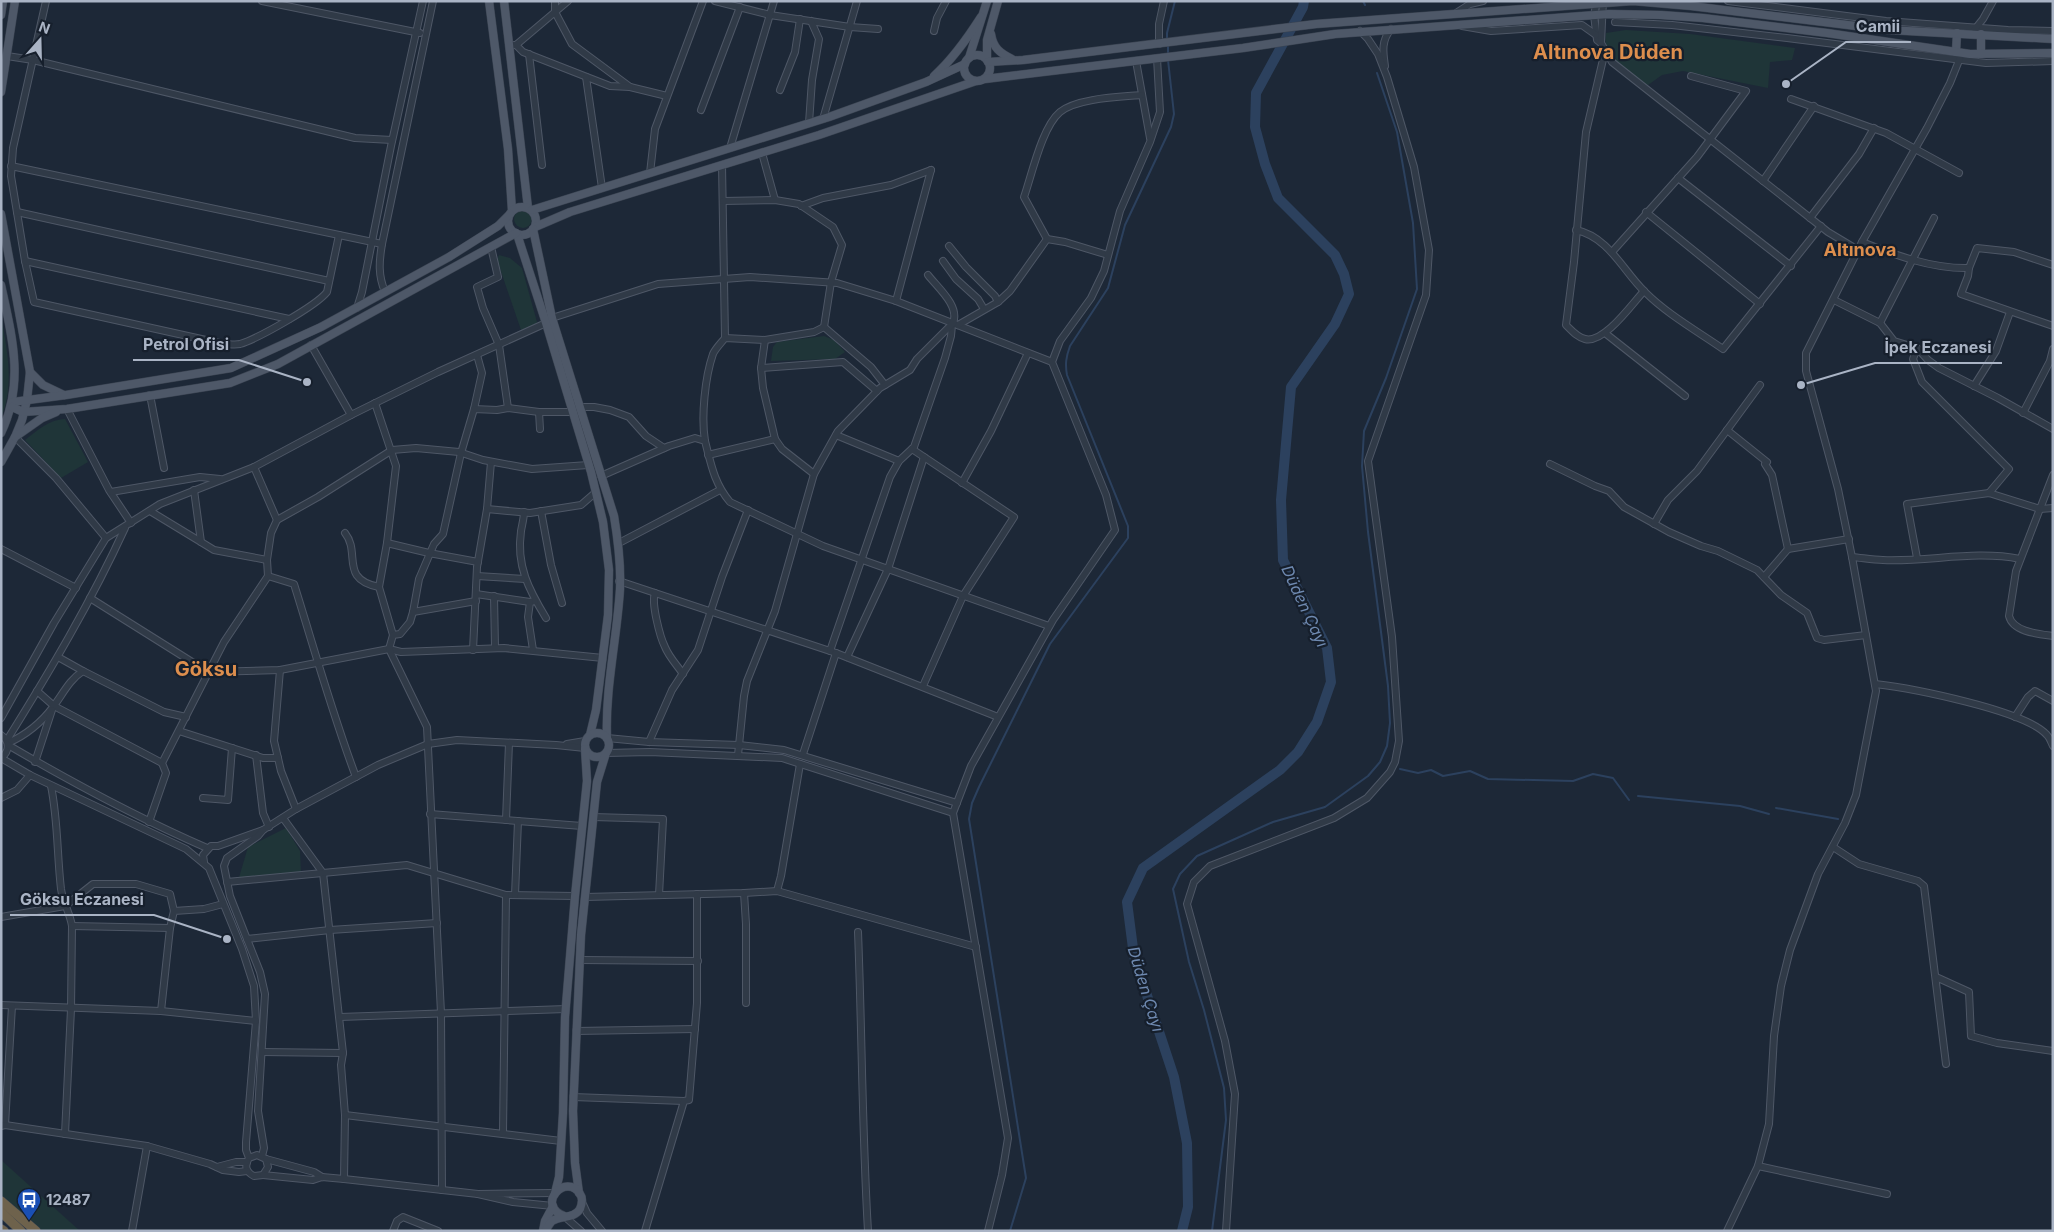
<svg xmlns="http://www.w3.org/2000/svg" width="2054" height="1232" viewBox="0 0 2054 1232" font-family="Inter,sans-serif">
  <rect width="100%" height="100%" fill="#1d2837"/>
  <g fill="#1f3538">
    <path d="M1626 30 1690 34 1795 48 1792 60 1770 62 1768 88 1683 71 1662 75 1648 85C1628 75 1601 57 1606 33Z"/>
    <circle cx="523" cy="219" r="9"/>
    <path d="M499 255 510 258 522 268 537 322 535 326 521 330 497 260Z"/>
    <path d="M1 316C7 348 15 387 1 418Z"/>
    <path d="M824 336 834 340 845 352 835 359 771 361 773 347 777 342Z"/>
    <path d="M65 419 88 462 61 478 25 440C38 430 48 420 65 419Z"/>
    <path d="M286 828 300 851 301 873 238 881 248 847Z"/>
    <path d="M1 1160 80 1231H39L1 1195Z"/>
  </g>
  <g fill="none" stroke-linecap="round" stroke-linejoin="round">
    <g stroke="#2c415e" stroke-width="2">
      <path d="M1363 1 1365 5"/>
      <path d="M1167 40V33L1175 1"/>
      <path d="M1168 45V55"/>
      <path d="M1400 769 1418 773 1431 770 1443 776 1470 771 1488 779 1573 781 1593 774 1613 778 1629 800"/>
      <path d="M1638 796 1740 806 1769 814"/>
      <path d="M1776 808 1838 819"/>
      <path d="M1010 1231 1026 1178 969 819 972 803 979 787 1050 644 1128 538V526L1067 375C1065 364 1066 357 1070 346L1108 288 1125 225 1171 127 1174 114 1168 60"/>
      <path d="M1212 1231 1226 1120 1224 1088 1204 1010 1189 962 1173 889 1180 874 1197 856 1273 822 1325 807 1368 776 1380 762 1387 746 1390 723 1388 686 1368 532 1362 466 1364 431 1386 378 1417 289 1413 223 1397 132 1377 73"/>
    </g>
    <path stroke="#2c415e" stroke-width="10" d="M1182 1231 1188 1207 1187 1143 1174 1077 1134 956 1127 902 1143 868 1280 770 1298 752 1317 722 1331 682 1327 648 1283 560 1281 500 1291 387 1335 324 1349 294 1344 274 1335 255 1278 198 1265 164 1255 127 1256 93 1303 7 1304 1"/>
    <g stroke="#4e5766" stroke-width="8">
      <g id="minor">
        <path d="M46 1 13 148 11 176 25 261 34 302 224 344C229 344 235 345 240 344 257 339 316 306 327 292L339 235"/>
        <path d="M262 1 420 33"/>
        <path d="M555 1V12L572 44 630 87 667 96"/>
        <path d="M715 1 770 15 850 27 878 29"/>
        <path d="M1597 1 1594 15 1597 40 1601 43 1612 62 1828 232 1858 250"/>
        <path d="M1728 1 1886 21 2008 30 2053 31"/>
        <path d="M1456 13 1470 4 1483 1"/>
        <path d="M1615 22 1672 25 1787 38 1986 63 2053 61"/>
        <path d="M1462 26 1491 31 1582 25 1596 35"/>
        <path d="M1975 29 1983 19 1993 1"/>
        <path d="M934 31 937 18 946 1"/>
        <path d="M1601 43 1603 1"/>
        <path d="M1159 44V24L1164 1"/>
        <path d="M513 45H516L568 1"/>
        <path d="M516 45 523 52 610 86 630 87"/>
        <path d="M1605 51 1586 132 1574 262 1566 325C1572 331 1577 337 1585 339 1604 344 1632 304 1644 291"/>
        <path d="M529 54 542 165"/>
        <path d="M7 56 33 60 355 138 392 140"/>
        <path d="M1136 61 1150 138"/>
        <path d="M1385 66C1383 52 1381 41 1391 29"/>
        <path d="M586 77 602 188"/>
        <path d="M780 90 795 52 800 19"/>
        <path d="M1791 99 1886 133 1959 173"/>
        <path d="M701 110 740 7"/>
        <path d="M823 119 857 1"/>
        <path d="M809 123 812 80 819 39 811 21"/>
        <path d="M730 148 774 1"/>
        <path d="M762 153 775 200"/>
        <path d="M722 165 725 338"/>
        <path d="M11 166 382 244"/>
        <path d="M650 173 655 129 703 1"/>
        <path d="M1678 178 1791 266"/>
        <path d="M1763 181 1814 106"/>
        <path d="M801 206 823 198 891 185 931 170"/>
        <path d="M17 212 329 281"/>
        <path d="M1646 212 1760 304"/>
        <path d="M1810 218 1859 154 1874 128"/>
        <path d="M1576 230C1609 237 1623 271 1645 292 1667 314 1697 331 1723 349L1821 226"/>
        <path d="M1047 239 1024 197C1032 174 1042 127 1060 112 1077 98 1120 97 1142 95"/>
        <path d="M1862 242C1895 255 1932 269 1969 268L1977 248 2014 252 2053 265"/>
        <path d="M949 246 966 267 995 296 998 302"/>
        <path d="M491 247 498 277 477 287 483 308 499 345 508 408"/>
        <path d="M1612 252 1697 157 1746 91 1691 76"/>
        <path d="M25 261 289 319"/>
        <path d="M943 261 956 279 978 299 984 309"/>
        <path d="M1969 268 1968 276 1961 294 2053 326"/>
        <path d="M385 292C378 275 379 262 382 244L433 1"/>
        <path d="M1834 300 1880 323 1894 341 1917 348 1928 360 1939 368 1998 398 2053 429"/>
        <path d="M896 301 931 170"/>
        <path d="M357 308 362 292 391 146 423 1"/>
        <path d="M552 318 658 284 750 277 837 283 896 301 1052 362"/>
        <path d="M1880 323 1934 218"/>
        <path d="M958 325 998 302 1010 291 1047 239 1065 242 1108 255"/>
        <path d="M824 327 871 367 885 385"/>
        <path d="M1605 333 1685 396"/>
        <path d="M765 340 761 368 763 388 775 439 782 449 814 474"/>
        <path d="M311 345 351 415"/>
        <path d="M1917 348 1913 359 1922 382 2009 469 1989 493"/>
        <path d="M761 368 843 362 877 391"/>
        <path d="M1974 386 1996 351 2010 312"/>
        <path d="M150 395 164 468"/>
        <path d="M375 403 396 466 387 543 379 587 393 635"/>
        <path d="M580 407H594L610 410 629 417 646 436 664 448"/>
        <path d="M67 409 109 490 131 523"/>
        <path d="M474 409 482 373 477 355"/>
        <path d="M539 412 540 429"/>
        <path d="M2023 413 2050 361 2053 349"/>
        <path d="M1727 430 1767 462"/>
        <path d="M836 435 899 461"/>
        <path d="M15 437 56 478 106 538"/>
        <path d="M705 441C701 417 705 377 713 354 715 349 721 343 725 338L765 340 814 332 824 327 831 282 842 245 833 227 799 204 775 200 723 201"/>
        <path d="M912 449 1014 517 963 596 923 686"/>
        <path d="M708 455 775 439"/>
        <path d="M1550 464 1595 486 1609 491 1624 507 1669 532 1701 546 1718 551 1757 570 1781 595 1807 613 1817 638 1824 640 1866 635"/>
        <path d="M1765 464 1772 475 1788 549"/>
        <path d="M254 467 277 520"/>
        <path d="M2053 475 2016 571 2009 616C2013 632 2038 634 2053 636"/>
        <path d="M601 476 669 446 695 438 705 441C711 464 714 483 730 502L823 546 1049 626"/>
        <path d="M962 483 991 431 1028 353"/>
        <path d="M194 490 201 542 214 550 267 560"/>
        <path d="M111 492 200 477 220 479"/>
        <path d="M487 509 530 513 581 505 596 492"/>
        <path d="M150 511 201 542"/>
        <path d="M541 511 551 565 562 603"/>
        <path d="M524 512C524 518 522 525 521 531 516 566 529 590 546 618"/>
        <path d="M1654 524 1668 500 1697 471 1760 385"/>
        <path d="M345 533C361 553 339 579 379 587"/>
        <path d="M387 543 429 553 478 562"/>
        <path d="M619 543 720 490"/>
        <path d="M1 549 76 588"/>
        <path d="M1852 557C1863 558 1873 560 1883 560 1929 562 1975 550 2020 559"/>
        <path d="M1917 558 1907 504 1989 493 2040 509 2053 508"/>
        <path d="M268 576 294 584C314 648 332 713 356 777"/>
        <path d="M477 576 525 579"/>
        <path d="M1764 577 1788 549 1849 539"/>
        <path d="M619 581 836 653 998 717"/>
        <path d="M655 593C651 603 660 637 665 647 669 657 677 665 683 674"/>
        <path d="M476 594 530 602 535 601"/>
        <path d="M494 596 495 647"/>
        <path d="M90 598 208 672 280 670 389 649 401 652 504 648 603 658"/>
        <path d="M530 602 528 617 533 650"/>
        <path d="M413 612 476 601"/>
        <path d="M473 650 477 567 487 509 491 462"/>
        <path d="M830 651 890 477 899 461 914 447 945 358 951 336 952 325"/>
        <path d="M58 657 83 671"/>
        <path d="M847 657 888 569 924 457"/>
        <path d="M280 670 274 741 281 771 296 809"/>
        <path d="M1875 684C1910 688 2025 710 2047 735 2050 738 2051 742 2053 746"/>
        <path d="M37 691 54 706 162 763"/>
        <path d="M2015 717 2028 697 2035 691 2053 701"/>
        <path d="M1 718 54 623 106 538 160 504 254 467 351 415 438 372 546 323"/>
        <path d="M179 731 263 758H278"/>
        <path d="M1 735C10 741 10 751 1 758"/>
        <path d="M607 738 649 742 739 745 784 750 957 803"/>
        <path d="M7 740C50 671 91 602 125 528"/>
        <path d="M649 742 672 690 698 650 722 577 748 510"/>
        <path d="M8 743C26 735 41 723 53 707 63 694 69 680 83 671L164 712 186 717"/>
        <path d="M567 744 585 741"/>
        <path d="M8 745C73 783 138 818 207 848"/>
        <path d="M606 753 650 752 782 758 953 813"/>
        <path d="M803 754 836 653"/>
        <path d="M256 755 263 813 269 827"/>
        <path d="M738 755 744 696 747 681 775 611 814 474 838 431 880 388 910 370 917 359 953 323C960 306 938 288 928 275"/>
        <path d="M1 758 30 775 186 849 209 868 242 949 254 986 256 1021 246 1142V1150L249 1158C244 1166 246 1172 254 1176L263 1175 268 1167 266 1159 257 1155 249 1158"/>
        <path d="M35 762 52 710"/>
        <path d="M51 786C58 820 57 855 61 889 63 903 70 913 72 926L71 1009 65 1134"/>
        <path d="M1 798 17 790 30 775"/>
        <path d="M203 798 228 800 232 748"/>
        <path d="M430 814 582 826"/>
        <path d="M593 817 663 819 659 895"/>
        <path d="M283 818 323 873 343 1053 341 1065 345 1115 344 1179"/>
        <path d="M506 820 509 743"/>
        <path d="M149 822 166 773 162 763 224 642 268 576 267 560 271 533 277 520 318 497 392 450 416 448 459 452 483 460 532 469 588 465"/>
        <path d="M1833 847 1859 864 1918 881 1924 886 1946 1064"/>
        <path d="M204 862 203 855 211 846H218L263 830"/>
        <path d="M227 882 407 865 506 895 575 896"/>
        <path d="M777 891 781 876 800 764"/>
        <path d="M744 893 746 924V1003"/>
        <path d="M515 895 518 821"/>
        <path d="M585 897 744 893 777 891 976 947"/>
        <path d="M1 917 65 906 93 884H136L170 894 174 911"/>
        <path d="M72 926 170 928"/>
        <path d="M858 932C862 1032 862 1131 868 1231"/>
        <path d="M247 939 330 930 437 923"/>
        <path d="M580 960 698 961"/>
        <path d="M1936 977 1969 992 1971 1036 1997 1043 2053 1051"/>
        <path d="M1 1005 161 1011 256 1021"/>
        <path d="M161 1011 170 928 174 911 204 909 223 904"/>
        <path d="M340 1017 566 1009"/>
        <path d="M576 1031 695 1029"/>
        <path d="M262 1052 343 1053"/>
        <path d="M573 1097 684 1101"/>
        <path d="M345 1115 561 1141"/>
        <path d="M5 1125 12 1006"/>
        <path d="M1 1126 5 1125 147 1146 210 1164 223 1170 239 1172 247 1171"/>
        <path d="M503 1133 506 895"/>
        <path d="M262 1156 264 1148 258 1111 265 994 260 972 230 896 224 866 227 858 258 836 263 830 296 809 378 765 428 744 457 740 556 745 585 748"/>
        <path d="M266 1159 314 1172 322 1177"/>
        <path d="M1758 1166 1887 1194"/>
        <path d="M217 1167 236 1162H247"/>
        <path d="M263 1175 313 1180 322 1177 344 1179 478 1194"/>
        <path d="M442 1190 441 1013 427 727 389 649 393 635 400 634 410 622 413 612 419 579 434 544 443 534 461 453 474 409 497 410 508 408 539 412H572"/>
        <path d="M582 1202 587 1213 602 1231"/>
        <path d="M553 1206 513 1202 478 1194 555 1193"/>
        <path d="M564 1216 581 1231"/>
        <path d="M132 1231 147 1146"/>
        <path d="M393 1231 397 1221 403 1217 438 1231"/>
        <path d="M645 1231 684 1101 689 1100 697 1003V894"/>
        <path d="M988 1231 1002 1175 1008 1138 953 813 971 766 1053 620 1115 530 1106 495 1052 362 1060 341 1091 298 1104 271 1120 211 1150 142 1160 112 1157 58"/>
        <path d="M1226 1231 1235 1094 1225 1041 1187 904 1194 882 1210 866 1334 818 1367 798 1390 772 1395 762 1399 741 1392 637 1368 461 1426 295 1429 250 1414 167 1387 77 1378 54 1368 39 1360 31"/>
        <path d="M1727 1231 1758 1166 1769 1124 1774 1036 1781 986 1790 950 1818 874 1845 823 1856 795 1876 691 1852 557 1838 489 1806 371V353L1862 242 1927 128 1950 83 1962 53"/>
      </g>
    </g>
    <g stroke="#3a4351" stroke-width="9">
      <g id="major">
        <path d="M489 1 508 149 512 211"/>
        <path d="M504 1 528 208"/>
        <path d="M1 15 3 1"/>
        <path d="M991 34C993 48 1000 53 1012 59"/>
        <path d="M1956 52 1957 33"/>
        <path d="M1981 54V34"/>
        <circle cx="977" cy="68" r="13"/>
        <path d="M969 58 987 1"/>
        <path d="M987 60V40L998 1"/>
        <path d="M988 62 1023 60 1316 24 1633 1 1691 6 1889 30 2053 39"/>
        <path d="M934 76C953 59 967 39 981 17"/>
        <path d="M985 79 1243 48 1335 34 1609 14 1661 15 1703 18 1827 33 1970 54 2053 53"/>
        <path d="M1 92 15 1"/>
        <circle cx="522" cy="221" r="14"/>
        <path d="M532 210 829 117 926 82 965 64"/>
        <path d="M1 214 30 372 27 400 22 420 15 437 1 462"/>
        <path d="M535 227 570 212 819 135 976 81"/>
        <path d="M533 229 552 318 614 516C618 540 621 565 620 589 617 639 605 688 607 738"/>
        <path d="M517 234 546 323 591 472 603 522 609 570 608 615 596 710 590 735"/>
        <path d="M1 285C12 336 25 383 1 433"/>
        <path d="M30 372 43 385 64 395"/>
        <path d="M13 402 66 395 231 368 321 327 449 257 498 226 510 214"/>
        <path d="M12 407 23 412 67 409 230 383 278 364 516 233"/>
        <path d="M15 437 42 418 56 412"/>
        <circle cx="597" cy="745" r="12"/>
        <path d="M555 1193 559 1177 563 1113 565 1017 575 896 587 781 585 749"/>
        <path d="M579 1193 575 1163 573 1111 581 935 597 782 606 753"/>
        <path d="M543 1231 545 1221 553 1206"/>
        <path d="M545 1231C547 1228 550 1223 552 1221 561 1215 574 1219 580 1209 582 1204 583 1198 580 1194 566 1172 535 1205 564 1216"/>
      </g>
    </g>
    <g stroke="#3b4452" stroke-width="10">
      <g id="highway">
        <path d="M1 1201 36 1231"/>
        <path d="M1 1212 21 1231"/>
        <path d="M1 1229 4 1231"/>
      </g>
    </g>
    <use href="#minor" stroke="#303a47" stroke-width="6"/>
    <use href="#major" stroke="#4e5868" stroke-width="8"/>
    <use href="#highway" stroke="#6e624c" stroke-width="9"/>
  </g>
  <defs>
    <g id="bus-pin" transform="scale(1.25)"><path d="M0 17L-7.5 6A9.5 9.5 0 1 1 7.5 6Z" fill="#1a4fb4" stroke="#161f2c"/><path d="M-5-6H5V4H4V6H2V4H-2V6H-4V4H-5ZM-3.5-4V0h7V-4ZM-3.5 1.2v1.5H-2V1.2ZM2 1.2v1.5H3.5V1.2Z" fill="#fff"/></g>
  </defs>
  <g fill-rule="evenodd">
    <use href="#bus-pin" x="29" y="1200"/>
  </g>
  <g text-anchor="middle" stroke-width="4.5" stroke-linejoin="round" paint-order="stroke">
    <g font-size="15" font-weight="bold" fill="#aab4c5" stroke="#161f2c" text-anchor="start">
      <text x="46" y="1205">12487</text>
    </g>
    <g font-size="16" font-style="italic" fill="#6f8ab1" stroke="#161f2c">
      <text transform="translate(1305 606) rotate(65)" y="6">Düden Çayı</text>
      <text transform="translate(1146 989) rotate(73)" y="6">Düden Çayı</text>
    </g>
    <g font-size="18" font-weight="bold" fill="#dd8e4d" stroke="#161f2c">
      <text x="1860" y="256">Altınova</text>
    </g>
    <g font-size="20" font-weight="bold" fill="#dd8e4d" stroke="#161f2c">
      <text x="1608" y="59">Altınova Düden</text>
      <text x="206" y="676">Göksu</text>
    </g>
  </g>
  <path fill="none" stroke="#aab4c5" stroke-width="2" d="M1786 84L1846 42H1911M307 382L239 360H133M1801 385L1875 363H2002M227 939L154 915H10"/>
  <g fill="#aab4c5" stroke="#161f2c" stroke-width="2">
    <circle cx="1786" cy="84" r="5"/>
    <circle cx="307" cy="382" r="5"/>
    <circle cx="1801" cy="385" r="5"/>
    <circle cx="227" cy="939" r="5"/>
  </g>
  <g font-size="16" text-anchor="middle" font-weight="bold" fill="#aab4c5" stroke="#161f2c" stroke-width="4.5" stroke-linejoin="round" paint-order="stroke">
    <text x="1878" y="32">Camii</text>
    <text x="186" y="350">Petrol Ofisi</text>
    <text x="1938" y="353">İpek Eczanesi</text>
    <text x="82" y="905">Göksu Eczanesi</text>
  </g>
  <rect width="2054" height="1232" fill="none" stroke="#aab4c5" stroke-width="5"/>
  <g transform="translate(40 40) rotate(20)" stroke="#161f2c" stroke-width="4" paint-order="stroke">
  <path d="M0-4L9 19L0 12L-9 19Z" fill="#aab4c5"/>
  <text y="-8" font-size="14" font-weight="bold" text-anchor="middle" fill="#aab4c5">N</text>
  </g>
</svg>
